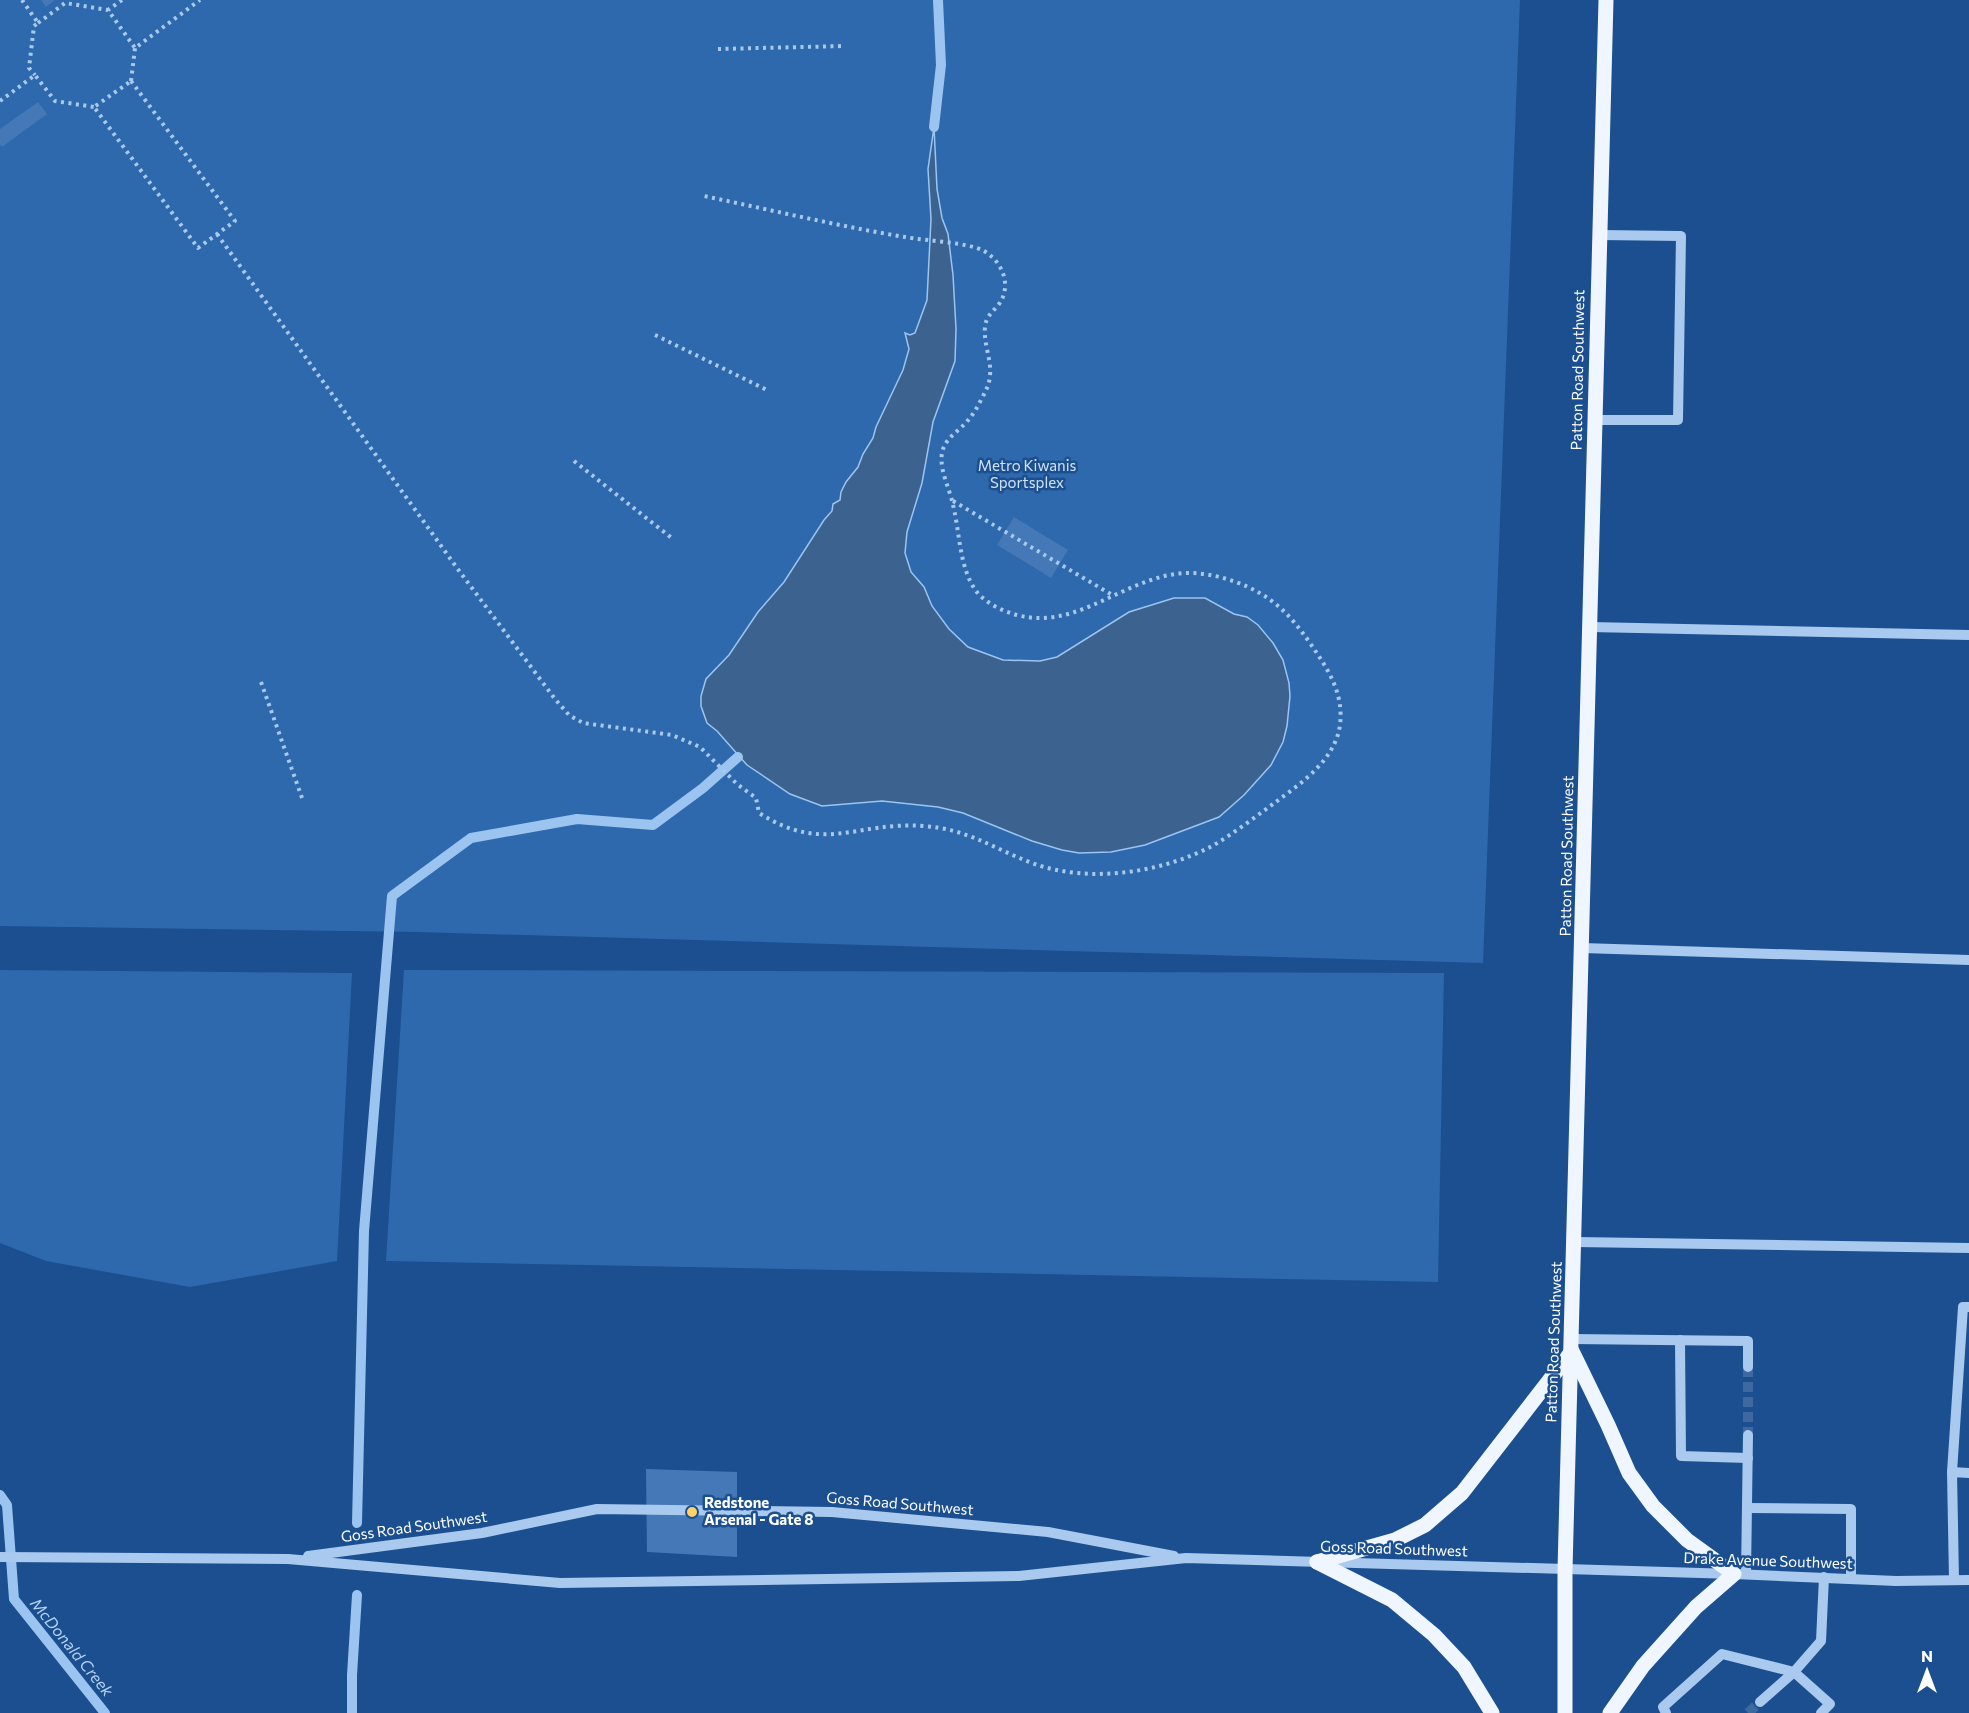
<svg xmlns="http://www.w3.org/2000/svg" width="1969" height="1713" viewBox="0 0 1969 1713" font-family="Commissioner,sans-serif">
  <rect width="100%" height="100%" fill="#1b4f8f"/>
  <g fill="#2e69ad">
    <path d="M0 0H1520L1483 963 419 932 0 926Z"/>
    <path d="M0 970 352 973 337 1261 190 1287 46 1261 0 1243Z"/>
    <path d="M404 970 1444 973 1438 1282 386 1261Z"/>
  </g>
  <path fill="#3c6290" stroke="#9cc4f0" stroke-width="1.5" d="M934 127 937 189 942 218 948 234 953 275 956 329 955 361 933 422 922 483 907 532 905 553 911 572 924 587 932 606 949 629 968 647 1003 660 1040 661 1057 657 1129 612 1174 598H1205L1234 614 1247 617 1258 625 1273 643 1283 660 1289 683 1290 696 1287 726 1283 742 1271 765 1244 795 1219 817 1145 845 1111 852 1079 853 1062 850 1032 841 963 813 938 807 882 801 822 806 790 794 747 765 717 731 707 723 701 706V696L706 679 729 655 758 612 784 582 824 520 832 511 833 504 840 500 841 492 846 482 858 467 863 454 873 438 876 427 903 370 909 349 905 333 910 335 915 333 927 300 931 219 928 169Z"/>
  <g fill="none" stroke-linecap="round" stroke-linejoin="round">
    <g stroke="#9cc4f0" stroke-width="10">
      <path d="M934 127 941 65 938 0"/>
      <path d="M0 1495 7 1505 14 1599 105 1713"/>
      <path d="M357 1523 364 1231 392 896 471 838 577 819 653 825 703 788 738 757"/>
      <path d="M352 1713V1675L357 1595"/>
    </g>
  </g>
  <g fill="#4478b7">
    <path d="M41 0H55L46 7Z"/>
    <path d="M38 102 47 114 2 147 0 144V129Z"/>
    <path d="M1014 517 1068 550 1051 578 997 545Z"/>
    <path d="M646 1469 737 1472V1557L647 1552Z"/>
  </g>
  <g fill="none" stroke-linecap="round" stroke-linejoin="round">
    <g stroke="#3d69a0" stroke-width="10" stroke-dasharray="10 5" stroke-linecap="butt">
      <path d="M1748 1367V1435"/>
      <path d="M1748 1713 1760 1702"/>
    </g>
    <g stroke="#a9c9ee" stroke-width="4" stroke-dasharray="3 4.5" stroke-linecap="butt">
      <path d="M22 0 38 23 34 26 29 68 35 75"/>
      <path d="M122 0 108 10 135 48 200 0"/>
      <path d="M38 23 65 3 108 10"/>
      <path d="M718 49 845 46"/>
      <path d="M131 81 235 221 198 248 94 107Z"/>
      <path d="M131 81 135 48"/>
      <path d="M0 101 35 75 55 101 94 107"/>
      <path d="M217 234 457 568 555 699 569 715 583 723 672 735 700 747 737 784 756 798 759 813C825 855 856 821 923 826 968 829 992 848 1032 863 1088 884 1162 873 1214 845 1234 833 1254 818 1273 804 1300 784 1335 761 1340 725 1344 692 1327 668 1310 643 1289 613 1271 595 1236 582 1216 575 1195 571 1175 574 1115 583 1069 637 1005 611 995 607 983 600 976 591 959 567 960 533 953 505 950 489 939 470 942 453 945 437 960 431 969 419 976 411 982 398 987 388 996 366 983 348 985 327 986 316 993 312 999 304 1012 286 1003 262 984 251 967 242 926 241 905 237 838 226 771 210 704 196"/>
      <path d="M655 335 769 391"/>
      <path d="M574 461 673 539"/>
      <path d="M953 501 1114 596"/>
      <path d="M261 682 302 798"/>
    </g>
    <g stroke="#a9c9ee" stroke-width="10">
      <path d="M1596 420H1678L1681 236 1599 235"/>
      <path d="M1590 627 1969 635"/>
      <path d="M1582 948 1969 960"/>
      <path d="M1575 1242 1969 1248"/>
      <path d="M1572 1339 1748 1341V1367"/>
      <path d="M1680 1340 1681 1456 1748 1458"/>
      <path d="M1952 1472 1963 1307H1969"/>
      <path d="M1747 1508 1851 1509V1579"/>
      <path d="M308 1556 482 1533 597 1509 832 1512 1048 1532 1174 1556"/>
      <path d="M0 1557 288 1559 560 1583 1019 1576 1186 1558 1734 1574 1896 1581 1969 1580"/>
      <path d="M1746 1574 1748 1435"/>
      <path d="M1954 1580 1952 1472 1969 1473"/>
      <path d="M1760 1702 1794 1672 1830 1704 1821 1713"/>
      <path d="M1666 1713 1663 1707 1722 1654 1794 1672 1821 1641 1824 1577"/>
    </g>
    <g stroke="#f0f6ff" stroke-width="15">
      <path d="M1317 1562 1395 1540 1425 1525 1462 1493 1572 1351 1608 1425 1629 1473 1653 1506 1687 1540 1734 1574 1696 1607 1643 1666 1610 1713"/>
      <path d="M1317 1562 1392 1600 1434 1635 1464 1667 1492 1713"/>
      <path d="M1565 1713V1570L1606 0"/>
    </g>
  </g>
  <circle fill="#ffd166" stroke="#1b4f8f" stroke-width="2" cx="692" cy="1512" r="6"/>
  <g text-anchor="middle" stroke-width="5" stroke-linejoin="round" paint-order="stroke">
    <g font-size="15" fill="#fff" stroke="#1b4f8f">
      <text transform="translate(1578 370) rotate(-89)" y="5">Patton Road Southwest</text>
      <text transform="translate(1567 856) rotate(-89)" y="5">Patton Road Southwest</text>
      <text transform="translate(1554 1342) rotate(-88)" y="5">Patton Road Southwest</text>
      <text transform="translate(900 1504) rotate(5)" y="5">Goss Road Southwest</text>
      <text transform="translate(414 1527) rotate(-8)" y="5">Goss Road Southwest</text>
      <text transform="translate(1394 1549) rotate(2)" y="5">Goss Road Southwest</text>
      <text transform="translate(1768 1561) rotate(2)" y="5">Drake Avenue Southwest</text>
    </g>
    <g font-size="15" fill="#cfe3fa" stroke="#1b4f8f">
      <text x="1027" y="471">Metro Kiwanis<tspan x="1027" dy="17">Sportsplex</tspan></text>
    </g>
    <g font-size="15" font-weight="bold" fill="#fff" stroke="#1b4f8f" text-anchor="start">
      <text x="704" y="1508">Redstone<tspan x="704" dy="17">Arsenal - Gate 8</tspan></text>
    </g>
    <g font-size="16" font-style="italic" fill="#b5d3f5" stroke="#1b4f8f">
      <text transform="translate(72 1647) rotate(51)" y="6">McDonald Creek</text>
    </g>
  </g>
  <g transform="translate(1927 1671)" stroke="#1b4f8f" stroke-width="4.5" paint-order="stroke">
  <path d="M0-4.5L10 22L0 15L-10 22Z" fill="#ffffff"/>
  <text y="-9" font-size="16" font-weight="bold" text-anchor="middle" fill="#ffffff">N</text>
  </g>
</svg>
